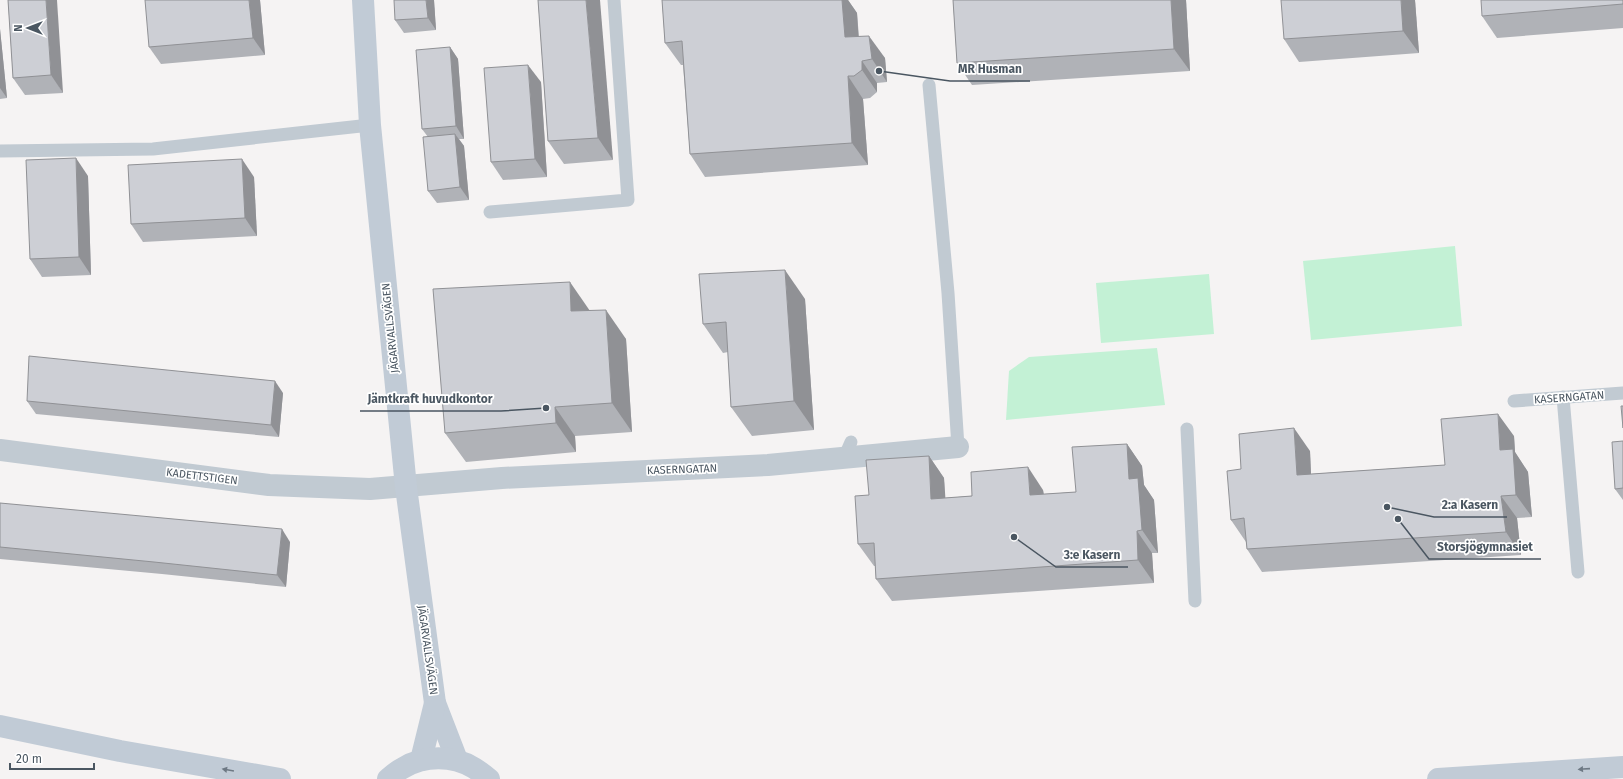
<svg xmlns="http://www.w3.org/2000/svg" width="1623" height="779" viewBox="0 0 1623 779" font-family="'Fira Sans',sans-serif">
  <rect width="100%" height="100%" fill="#f5f3f3"/>
  <g fill="#c3f1d5">
    <path d="M1455 246 1462 326 1311 340 1303 261Z"/>
    <path d="M1209 274 1214 334 1101 343 1096 283Z"/>
    <path d="M1157 348 1165 405 1006 420 1009 371 1029 357Z"/>
  </g>
  <g fill="none" stroke-linecap="round" stroke-linejoin="round">
    <g stroke="#c1cad2" stroke-width="13">
      <path d="M929 85 948 293 958 447"/>
      <path d="M0 151 153 149 370 125"/>
      <path d="M490 212 628 200 614 0"/>
      <path d="M1563 397 1578 572"/>
      <path d="M1514 401 1623 393"/>
      <path d="M1187 429 1195 601"/>
      <path d="M844 458 851 442"/>
    </g>
    <path stroke="#c1cad2" stroke-width="22" d="M0 450 269 485 370 489 502 478 768 465 958 447"/>
    <g stroke="#c1cbd6" stroke-width="22">
      <path d="M363 0 370 125 406 487 435 703 457 760"/>
      <path d="M0 726 120 751 280 779"/>
      <path d="M421 760 435 703"/>
      <path d="M388 779C393 775 397 771 403 768 424 755 453 755 474 768 479 771 484 775 489 779"/>
      <path d="M1438 779 1623 767"/>
    </g>
  </g>
  <g fill="#b0b2b7">
    <path d="M8 0 63 93 25 95 13 78Z"/>
    <path d="M260 0 265 55 161 64 149 47Z"/>
    <path d="M434 0 436 30 404 33 395 20Z"/>
    <path d="M538 0 613 160 564 164 548 141Z"/>
    <path d="M662 0H848L857 13 859 37 885 58 887 82 877 83V92L870 98 863 99 868 165 705 177 690 154 683 65H681L665 43Z"/>
    <path d="M953 0H1186L1190 71 972 85 957 63Z"/>
    <path d="M1415 0 1419 53 1299 62 1284 39Z"/>
    <path d="M1623 0V28L1497 38 1482 16Z"/>
    <path d="M0 29 7 98 0 99Z"/>
    <path d="M450 47 458 59 464 139H459L464 146 469 200 437 203 428 191V137L422 129Z"/>
    <path d="M541 82 547 177 503 180 491 162Z"/>
    <path d="M88 176 91 275 42 277 30 259Z"/>
    <path d="M254 177 257 236 143 242 131 224Z"/>
    <path d="M805 299 814 430 752 436 731 407 728 352 723 353 703 324Z"/>
    <path d="M590 310 626 339 632 432 575 436 576 452 466 462 445 433Z"/>
    <path d="M283 393 279 437 36 414 27 401Z"/>
    <path d="M1514 436 1515 452 1528 472 1532 517 1517 518 1521 555 1262 572 1247 549 1246 542 1231 520 1241 469 1310 451 1311 474 1445 465Z"/>
    <path d="M1623 441V500L1615 489Z"/>
    <path d="M1127 444 1142 466 1144 485 1154 500 1158 553H1152L1154 583 892 601 876 579 875 566H874L858 544 869 495 929 456 944 478 945 498 1043 490 1044 494 1076 492Z"/>
    <path d="M0 503 290 542 286 587 162 574 0 559Z"/>
  </g>
  <g fill="#909195">
    <path d="M46 0H57L63 93 51 75Z"/>
    <path d="M249 0H260L265 55 253 38Z"/>
    <path d="M426 0H434L436 30 428 18Z"/>
    <path d="M586 0H600L613 160 598 138Z"/>
    <path d="M842 0H848L857 13 860 60 845 37Z"/>
    <path d="M1171 0H1186L1190 71 1174 49Z"/>
    <path d="M1401 0H1415L1419 53 1403 31Z"/>
    <path d="M0 29 7 98 0 88Z"/>
    <path d="M869 36 885 58 887 82 872 59Z"/>
    <path d="M450 47 458 59 464 139 456 126Z"/>
    <path d="M862 61 877 83V92L862 70Z"/>
    <path d="M528 65 541 82 547 177 535 159Z"/>
    <path d="M848 76 863 99 868 165 852 143Z"/>
    <path d="M455 134 464 146 469 200 460 187Z"/>
    <path d="M76 158 88 176 91 275 79 257Z"/>
    <path d="M242 159 254 177 257 236 245 218Z"/>
    <path d="M785 270 805 299 814 430 794 401Z"/>
    <path d="M570 282 590 311H571Z"/>
    <path d="M606 310 626 339 632 432 612 403Z"/>
    <path d="M275 381 283 393 279 437 271 425Z"/>
    <path d="M555 407 575 436 576 452 556 423Z"/>
    <path d="M1498 414 1514 436 1515 452 1528 472 1532 517 1516 495 1500 450Z"/>
    <path d="M1294 428 1310 451 1312 497 1297 475Z"/>
    <path d="M1127 444 1142 466 1144 485 1154 500 1158 553 1142 530 1129 479Z"/>
    <path d="M929 456 944 478 947 521 931 499Z"/>
    <path d="M1028 467 1043 490 1046 517 1030 495Z"/>
    <path d="M1501 496 1517 518 1521 555 1506 532Z"/>
    <path d="M282 529 290 542 286 587 277 575Z"/>
    <path d="M1137 531 1152 553 1154 583 1138 560Z"/>
  </g>
  <g fill="#cdcfd5" stroke="#909195">
    <path d="M8 0H46L51 75 13 78Z"/>
    <path d="M145 0H249L253 38 149 47Z"/>
    <path d="M394 0H426L428 18 395 20Z"/>
    <path d="M538 0H586L598 138 548 141Z"/>
    <path d="M662 0H842L845 37 869 36 872 59 862 61V70L854 76H848L852 143 690 154 682 41 665 43Z"/>
    <path d="M953 0H1171L1174 49 957 63Z"/>
    <path d="M1281 0H1401L1403 31 1284 39Z"/>
    <path d="M1481 0H1623V4L1482 16Z"/>
    <path d="M450 47 456 126 422 129 416 50Z"/>
    <path d="M528 65 535 159 491 162 484 68Z"/>
    <path d="M455 134 460 187 428 191 423 137Z"/>
    <path d="M76 158 79 257 30 259 26 160Z"/>
    <path d="M242 159 245 218 131 224 128 165Z"/>
    <path d="M785 270 794 401 731 407 726 322 703 324 699 274Z"/>
    <path d="M570 282 571 311 606 310 612 403 555 407 556 423 445 433 433 289Z"/>
    <path d="M29 356 275 381 271 425 27 401Z"/>
    <path d="M1621 406H1623V428Z"/>
    <path d="M1498 414 1500 450 1513 449 1516 495 1501 496 1506 532 1247 549 1244 518 1231 520 1227 471 1241 469 1239 434 1294 428 1297 475 1445 465 1441 419Z"/>
    <path d="M1623 441V488L1615 489 1612 442Z"/>
    <path d="M1127 444 1129 479 1138 478 1142 530 1137 531 1138 560 876 579 874 543 858 544 855 496 869 495 866 460 929 456 931 499 972 496 971 472 1028 467 1030 495 1076 492 1072 447Z"/>
    <path d="M0 503 282 529 277 575 154 562 0 547Z"/>
  </g>
  <defs><path id="oneway-solid" d="M-6-.8H1V-3.2L6.5 0L1 3.2V.8H-6Z"/></defs>
  <g fill="#6e7984">
    <use href="#oneway-solid" transform="translate(1584 769) rotate(176)"/>
    <use href="#oneway-solid" transform="translate(228 770) rotate(-170)"/>
  </g>
  <g text-anchor="middle" stroke-width="3.5" stroke-linejoin="round" paint-order="stroke">
    <g font-size="11" fill="#4a5661" stroke="#fff">
      <text transform="translate(390 328) rotate(-96)" y="4">JÄGARVALLSVÄGEN</text>
      <text transform="translate(1569 397) rotate(-4)" y="4">KASERNGATAN</text>
      <text transform="translate(682 469) rotate(-2)" y="4">KASERNGATAN</text>
      <text transform="translate(202 476) rotate(7)" y="4">KADETTSTIGEN</text>
      <text transform="translate(428 650) rotate(82)" y="4">JÄGARVALLSVÄGEN</text>
    </g>
  </g>
  <path fill="none" stroke="#4a5661" stroke-width="1.5" d="M879 71L950 81H1030M546 408L501 411H360M1387 507L1434 517H1507M1398 519L1429 559H1541M1014 537L1056 567H1128"/>
  <g fill="#4a5661" stroke="#fff" stroke-width="1.5">
    <circle cx="879" cy="71" r="4"/>
    <circle cx="546" cy="408" r="4"/>
    <circle cx="1387" cy="507" r="4"/>
    <circle cx="1398" cy="519" r="4"/>
    <circle cx="1014" cy="537" r="4"/>
  </g>
  <g font-size="12" text-anchor="middle" font-weight="bold" fill="#4a5661" stroke="#fff" stroke-width="3.5" stroke-linejoin="round" paint-order="stroke">
    <text x="990" y="73">MR Husman</text>
    <text x="430" y="403">Jämtkraft huvudkontor</text>
    <text x="1470" y="509">2:a Kasern</text>
    <text x="1485" y="551">Storsjögymnasiet</text>
    <text x="1092" y="559">3:e Kasern</text>
  </g>
  <g transform="translate(28 28) rotate(270)" stroke="#ffffff" stroke-width="3" paint-order="stroke">
  <path d="M0-3L7 15L0 10L-7 15Z" fill="#4a5661"/>
  <text y="-6" font-size="11" font-weight="bold" text-anchor="middle" fill="#4a5661">N</text>
  </g>
  <path d="M10 763v6h84v-6" fill="none" stroke="#4a5661" stroke-width="2"/>
  <text x="16" y="763" font-size="12" fill="#4a5661" stroke="#ffffff" stroke-width="3" paint-order="stroke">20 m</text>
</svg>
